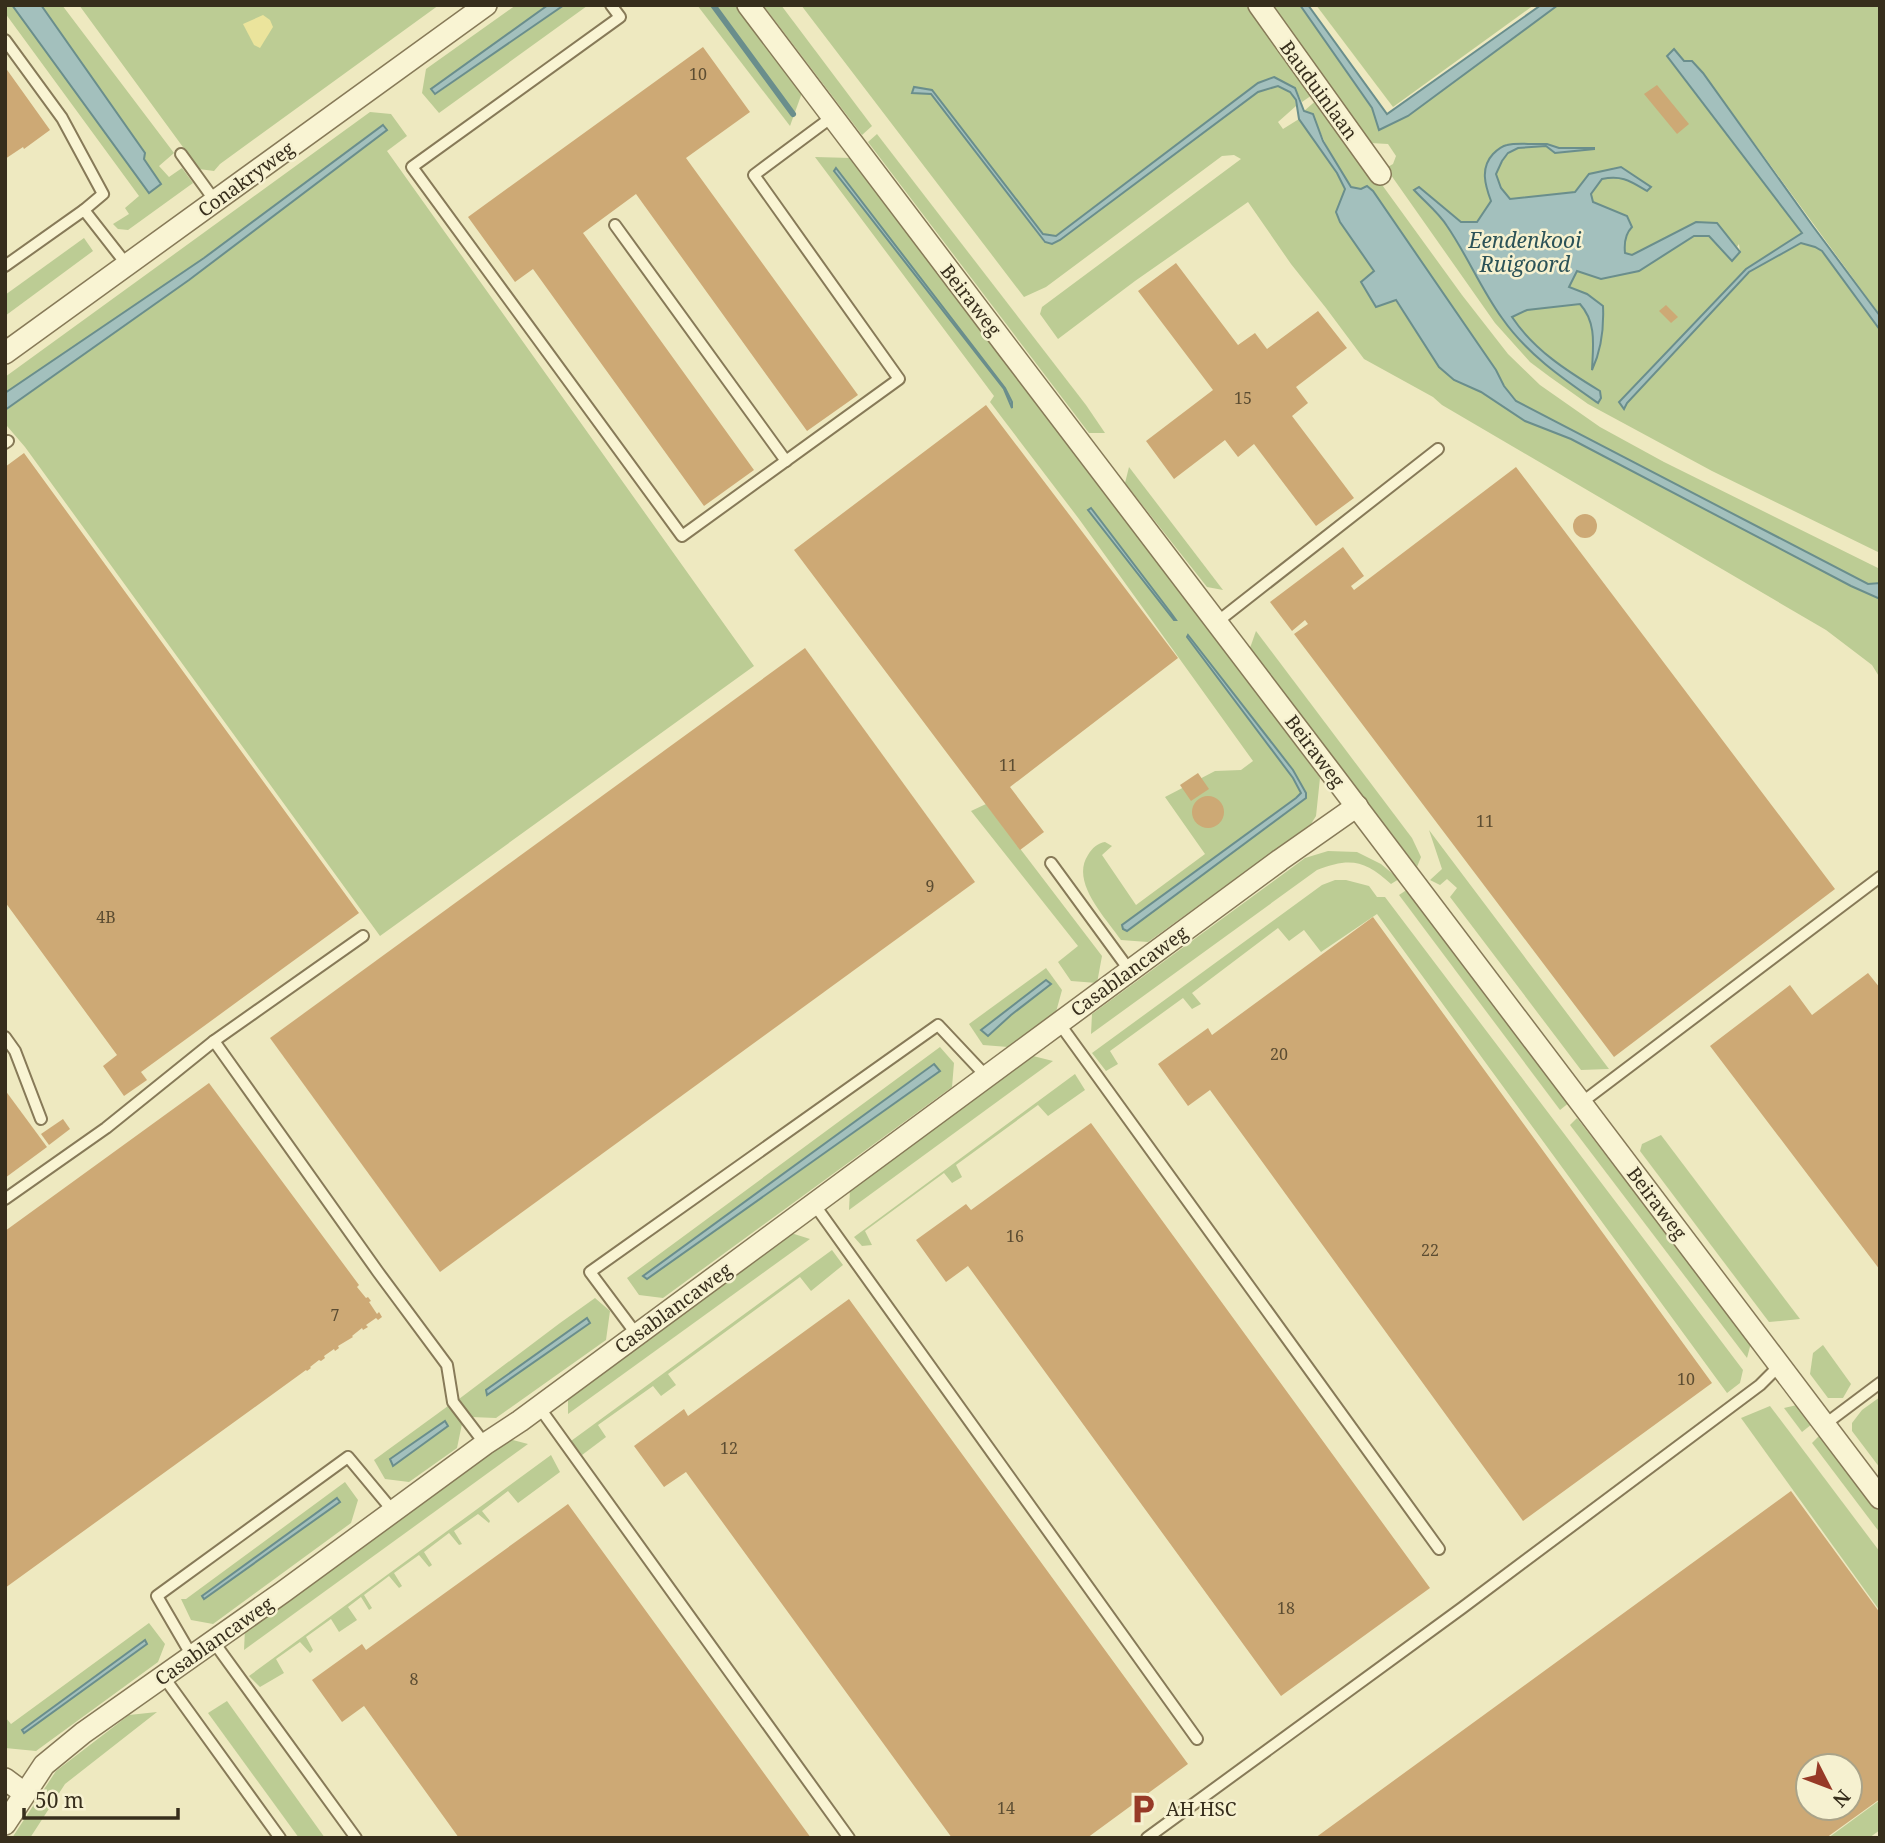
<svg xmlns="http://www.w3.org/2000/svg" width="1885" height="1843" viewBox="0 0 1885 1843" font-family="'Noto Serif',serif">
  <rect width="100%" height="100%" fill="#eee9c0"/>
  <g fill="#bccc94" fill-rule="evenodd">
    <path d="M5 5H12L150 192 161 184 144 159 145 153 41 5H62L174 153 159 166 169 177 182 168 193 183 128 230 118 229 113 224 129 214 125 208 139 196 5 13Z"/>
    <path d="M79 5H439L220 164 214 171 199 169Z"/>
    <path d="M516 5H548L432 88 436 94 564 5 587 6 439 113 422 93 426 69Z"/>
    <path d="M697 5H738L803 90 790 126Z"/>
    <path d="M763 5H781L872 126 862 135Z"/>
    <path d="M801 5H1251L1315 93 1302 102 1295 88 1258 83 1056 236 1043 234 932 90 912 93 931 94 1044 242 1060 240 1258 92 1278 86C1288 91 1296 94 1296 106L1278 122 1283 129 1299 119 1337 173 1395 300 1439 367 1454 380 1481 392 1525 421 1571 439 1880 598V678L1872 665 1826 630 1442 405 1433 397 1364 359 1326 308 1291 264 1248 202 1135 281 1058 339 1040 314 1042 307 1241 159 1234 155 1222 156 1046 287 1024 297Z"/>
    <path d="M1267 5H1300L1372 109 1379 130 1408 116 1558 5H1880V315L1703 73 1684 62 1667 57 1802 233 1747 269 1620 402 1624 408 1627 403 1749 272 1802 243 1815 247 1822 251 1880 330V553L1712 471 1588 404 1550 377 1530 362 1495 323 1386 168 1393 164 1396 156 1388 144 1370 143ZM1535 144 1547 145 1546 146C1517 148 1509 145 1496 174L1501 188 1510 199 1575 192 1589 174 1621 167 1651 187 1647 191C1630 180 1622 176 1602 179L1591 194 1593 202 1628 231 1624 244 1625 253 1632 255 1696 222 1717 224 1737 247 1739 244 1740 252 1731 260 1709 236H1694L1601 278 1577 271 1569 287 1577 291 1603 318 1593 368C1591 344 1598 324 1580 304L1527 310 1511 317 1532 343 1565 370 1600 391 1598 402 1558 375 1530 351 1503 320 1446 224 1415 191 1419 187 1462 222H1477L1491 201 1486 187 1504 145Z"/>
    <path d="M1316 5H1534L1393 107Z"/>
    <path d="M1319 98 1462 295 1508 354 1540 385 1600 427 1664 462 1880 569V583L1868 584 1516 401 1504 386 1496 370 1361 189 1351 188C1335 164 1323 141 1313 114L1304 111Z"/>
    <path d="M370 112 391 114 407 136 387 151 754 666 380 936 25 447 7 426H5V411L189 280 386 130 382 125 204 258 5 393V377Z"/>
    <path d="M877 134 1086 405 1105 433H1089L868 142Z"/>
    <path d="M815 157 852 158 1196 610 1320 778 1316 816 1311 824 1148 942 1121 940C1106 918 1070 882 1088 855 1092 848 1098 843 1105 842L1112 846 1102 855 1136 905 1205 854 1165 797 1215 771 1241 770 1253 761 1079 519 990 402 994 396ZM835 171 1005 388 1011 406 1004 389ZM1091 508 1176 619V620L1088 510ZM1188 635 1293 770 1306 793 1305 798 1127 930 1123 929V925L1296 798 1301 793 1293 778 1187 637Z"/>
    <path d="M84 238 93 251 5 316V295Z"/>
    <path d="M1129 467 1223 590 1207 587 1125 483Z"/>
    <path d="M1256 631 1412 838 1421 857 1417 867 1250 648Z"/>
    <path d="M986 804 1102 956 1097 983 1071 981 1058 962 1078 946 971 811Z"/>
    <path d="M1429 830 1609 1069 1581 1070 1450 897 1457 888 1447 879 1440 885 1430 880 1442 869Z"/>
    <path d="M1328 851 1357 852 1381 864 1399 879 1391 884C1365 860 1350 857 1317 870L1091 1034 1092 1014 1305 858Z"/>
    <path d="M1335 880H1346L1369 886 1377 897H1385L1743 1370 1740 1383 1727 1393 1377 914 1321 952 1304 930 1289 941 1278 928 1192 993 1201 1004 1192 1009 1183 998 1110 1051 1118 1064 1106 1071 1092 1053 1322 885Z"/>
    <path d="M1408 889 1570 1102 1560 1110 1399 895Z"/>
    <path d="M1046 968 1062 990 1056 1012 1008 1047 983 1045 969 1024Z"/>
    <path d="M940 1047 954 1063 952 1087 663 1298 639 1295 627 1278ZM933 1064 940 1072 647 1279 644 1276Z"/>
    <path d="M1033 1056 1053 1061 849 1210 850 1189Z"/>
    <path d="M1075 1074 1085 1090 1048 1116 1038 1105 956 1165 962 1177 952 1183 944 1173 865 1231 872 1245 862 1246 854 1237Z"/>
    <path d="M1577 1118 1751 1343 1747 1358 1570 1125Z"/>
    <path d="M1661 1135 1800 1319 1769 1322 1640 1151 1642 1144Z"/>
    <path d="M791 1233 810 1239 568 1414V1397Z"/>
    <path d="M832 1250 843 1265 811 1291 800 1277 668 1374 676 1385 661 1396 653 1386 598 1425 606 1437 582 1455 571 1441Z"/>
    <path d="M595 1298 610 1311 606 1340 496 1418 471 1417 459 1399 560 1323ZM587 1318 589 1323 487 1394 486 1390Z"/>
    <path d="M1823 1345 1851 1384 1843 1398H1828L1810 1374 1813 1353Z"/>
    <path d="M1880 1397V1468L1852 1431V1423L1862 1410Z"/>
    <path d="M1797 1405 1812 1424 1802 1432 1784 1408Z"/>
    <path d="M448 1406 462 1424 457 1448 409 1482 385 1479 374 1460Z"/>
    <path d="M1770 1406 1880 1552V1611L1741 1418Z"/>
    <path d="M1820 1435 1880 1513V1533L1812 1443Z"/>
    <path d="M509 1439 528 1444 244 1650 245 1629Z"/>
    <path d="M551 1455 560 1472 518 1503 508 1491 482 1511 490 1521 489 1523 478 1514 454 1531 462 1544 459 1545 449 1533 424 1552 432 1565 429 1567 419 1555 394 1573 402 1586 399 1588 389 1576 364 1595 372 1608 369 1610 361 1597 348 1607 357 1620 339 1632 331 1619 306 1637 313 1650 310 1653 300 1642 276 1659 284 1673 260 1687 249 1676Z"/>
    <path d="M345 1482 358 1500 351 1523 213 1624 191 1620 181 1599H186Z"/>
    <path d="M149 1623 165 1644 158 1662 36 1751 5 1748V1717L11 1724ZM144 1640 147 1643 22 1730Z"/>
    <path d="M227 1701 325 1838H299L208 1713Z"/>
    <path d="M157 1712 65 1784 30 1838H12L56 1771 129 1715Z"/>
    <path d="M1880 1800V1830L1869 1838H1828Z"/>
  </g>
  <path fill="#ebe49c" d="M263 15 270 20 273 27 260 48 254 45 243 24Z"/>
  <g fill="#a3c0bd" stroke="#6a8e8c" stroke-width="2">
    <path d="M12 5H41L145 153 144 159 161 184 149 193Z"/>
    <path d="M548 5H564L435 94 431 89Z"/>
    <path d="M1300 5H1308L1387 114 1541 5H1558L1408 116 1379 130 1372 108Z"/>
    <path d="M1674 49 1684 61H1692L1703 73 1812 225 1880 316V330L1822 251 1815 247 1801 243 1749 272 1627 403 1624 409 1619 402 1746 269 1802 233 1667 56Z"/>
    <path d="M1274 77 1295 88 1304 111 1313 114 1323 141 1351 187 1361 189 1367 186 1373 191 1496 370 1504 386 1516 401 1868 584 1880 583V599L1851 586 1571 439 1525 421 1481 392 1454 380 1439 367 1396 300 1376 307 1361 282 1374 271 1340 222 1336 212 1345 189 1337 173 1299 119 1296 100 1290 92 1278 86 1258 92 1060 240 1052 244 1045 242 931 94 912 93 914 87 932 90 1043 234 1056 236 1258 83Z"/>
    <path d="M383 125 387 130 189 280 5 410V393L204 258Z"/>
    <path d="M1535 144H1547L1559 148H1594V149L1555 153 1546 146 1518 148 1508 153 1502 161 1496 174 1501 188 1510 199 1575 192 1589 174 1621 167 1651 187 1647 191C1630 181 1622 175 1602 179L1591 194 1593 202 1627 216 1632 227C1625 234 1624 243 1625 253L1632 255 1696 222 1717 223 1740 252 1732 261 1709 236H1694L1639 271 1601 279 1577 271 1569 287 1587 294 1603 306C1604 328 1601 351 1592 370 1593 346 1597 323 1580 304L1527 310 1512 317C1534 350 1567 371 1600 391L1601 398 1598 403C1562 378 1527 354 1502 318 1481 289 1467 255 1447 226 1439 213 1425 202 1414 190L1419 187 1461 222H1477L1491 201C1485 185 1480 168 1493 154 1497 150 1502 146 1507 145 1515 143 1526 144 1535 144Z"/>
    <path d="M836 168 1005 388 1012 402V408L1004 389 834 171Z"/>
    <path d="M1091 508 1171 613 1176 620H1174L1088 510Z"/>
    <path d="M1188 635 1293 770 1306 793V798L1127 931 1123 929 1122 925 1296 798 1301 793 1293 778 1187 637Z"/>
    <path d="M1046 980 1051 984 1011 1015 988 1036 981 1030Z"/>
    <path d="M934 1064 940 1071 647 1279 643 1276Z"/>
    <path d="M587 1318 590 1323 487 1395 486 1390Z"/>
    <path d="M445 1421 448 1426 393 1466 390 1459Z"/>
    <path d="M337 1498 340 1502 204 1599 202 1596Z"/>
    <path d="M145 1640 147 1644 24 1733 22 1730Z"/>
  </g>
  <g fill="none" stroke-linecap="round" stroke-linejoin="round">
    <path stroke="#6a8e8c" stroke-width="6" d="M713 5 793 114"/>
  </g>
  <g fill="#cda975" fill-rule="evenodd">
    <path d="M703 47 750 112 686 158 858 395 807 431 636 194 583 233 754 470 704 506 533 269 515 282 468 217Z"/>
    <path d="M5 67 50 130 24 149 23 147 5 159Z"/>
    <path d="M1657 85 1689 124 1677 134 1644 94Z"/>
    <path d="M1176 263 1238 345 1255 333 1267 349 1318 311 1347 348 1296 387 1308 403 1292 416 1354 498 1316 526 1254 444 1238 457 1225 440 1174 479 1146 441 1213 390 1138 291Z"/>
    <path d="M1666 305 1678 317 1671 323 1659 311Z"/>
    <path d="M986 405 1178 658 1010 787 1044 832 1020 850 794 550Z"/>
    <path d="M24 453 359 913 141 1072 147 1080 124 1096 103 1066 117 1055 5 902V467Z"/>
    <path d="M1516 467 1835 889 1614 1057 1294 634 1308 624 1305 620 1292 631 1270 602 1343 547 1364 576 1351 586 1354 590Z"/>
    <circle cx="1585" cy="526" r="12"/>
    <path d="M805 648 975 882 440 1272 270 1038Z"/>
    <path d="M1198 773 1209 789 1191 801 1180 785Z"/>
    <circle cx="1208" cy="812" r="16"/>
    <path d="M1373 917 1712 1383 1523 1521 1210 1090 1188 1106 1158 1064 1208 1028 1212 1035Z"/>
    <path d="M1868 973 1880 988V1270L1710 1046 1790 985 1812 1015Z"/>
    <path d="M209 1083 359 1285 357 1287 366 1298 368 1297 371 1301 369 1302 377 1314 379 1312 382 1317 378 1320 376 1318 366 1325 368 1327 363 1330 362 1328 352 1336 353 1337 338 1346 339 1348 335 1351 334 1349 324 1356 325 1358 321 1361 319 1360 310 1367 311 1368 307 1371 306 1370 5 1588V1231Z"/>
    <path d="M5 1090 47 1147 5 1178Z"/>
    <path d="M63 1119 70 1129 49 1145 41 1134Z"/>
    <path d="M1091 1123 1430 1588 1281 1696 968 1266 946 1282 916 1240 966 1204 971 1210Z"/>
    <path d="M849 1299 1188 1764 1087 1838H952L686 1472 664 1487 634 1446 684 1409 688 1416Z"/>
    <path d="M1791 1491 1880 1613V1799L1826 1838H1315ZM1808 1766H1850V1808H1808Z"/>
    <path d="M568 1504 737 1736 811 1838H459L364 1706 342 1722 312 1680 362 1644 366 1650Z"/>
  </g>
  <g fill="none" stroke-linecap="round" stroke-linejoin="round">
    <g stroke="#877a58" stroke-width="14">
      <g id="lane">
        <path d="M611 5 620 17 412 167 682 536 899 379 754 175 832 117"/>
        <path d="M5 40 62 118 103 194 84 210"/>
        <path d="M181 154 215 201"/>
        <path d="M615 225 786 461"/>
        <path d="M5 266 84 210 127 265"/>
        <path d="M5 443 8 441"/>
        <path d="M1217 622 1438 449"/>
        <path d="M1051 863 1130 971"/>
        <path d="M1059 1023 1439 1549"/>
        <path d="M5 1037 15 1051 41 1119"/>
        <path d="M214 1041 378 1272 447 1365 453 1402 485 1444"/>
        <path d="M1581 1103 1880 877"/>
        <path d="M5 1199 106 1128 214 1041 363 936"/>
        <path d="M814 1204 1197 1739"/>
        <path d="M637 1335 590 1272 938 1025 986 1076"/>
        <path d="M539 1407 849 1838"/>
        <path d="M1824 1425 1880 1383"/>
        <path d="M213 1641 356 1838"/>
        <path d="M192 1656 157 1596 348 1457 393 1511"/>
        <path d="M163 1676 280 1838"/>
        <path d="M1147 1838 1462 1608 1760 1385 1779 1366"/>
      </g>
    </g>
    <g stroke="#877a58" stroke-width="24">
      <g id="street">
        <path d="M748 5C940 261 1136 515 1329 770 1514 1012 1696 1256 1880 1498"/>
        <path d="M1259 5 1380 174"/>
        <path d="M5 353 486 5"/>
        <path d="M5 1779 24 1793"/>
        <path d="M5 1824 44 1765 83 1733 283 1592 485 1444 520 1421 1280 860 1357 806"/>
      </g>
    </g>
    <use href="#lane" stroke="#f9f4d3" stroke-width="10"/>
    <use href="#street" stroke="#f9f4d3" stroke-width="21"/>
  </g>
  <defs>
    <g id="parking-bare" transform="scale(2.415)"><path d="M-3.5-5.5H1a3.5 3.5 0 0 1 0 7H-1V5.5H-3.5ZM-1-3.4V-.6H.8a1.4 1.4 0 0 0 0-2.8Z" fill="#973a27" stroke="#f6f1d0" stroke-width="2.5" paint-order="stroke"/></g>
  </defs>
  <g fill-rule="evenodd">
    <use href="#parking-bare" x="1143" y="1809"/>
  </g>
  <g text-anchor="middle" stroke-width="5" stroke-linejoin="round" paint-order="stroke">
    <g font-size="16" fill="#5c4d32">
      <text x="698" y="80">10</text>
      <text x="1243" y="404">15</text>
      <text x="1008" y="771">11</text>
      <text x="1485" y="827">11</text>
      <text x="930" y="892">9</text>
      <text x="106" y="923">4B</text>
      <text x="1279" y="1060">20</text>
      <text x="1015" y="1242">16</text>
      <text x="1430" y="1256">22</text>
      <text x="335" y="1321">7</text>
      <text x="1686" y="1385">10</text>
      <text x="729" y="1454">12</text>
      <text x="1286" y="1614">18</text>
      <text x="414" y="1685">8</text>
      <text x="1006" y="1814">14</text>
    </g>
    <g font-size="19" fill="#372e1c" stroke="#f6f1d0">
      <text transform="translate(1319 90) rotate(54)" y="7">Bauduinlaan</text>
      <text transform="translate(246 179) rotate(-36)" y="7">Conakryweg</text>
      <text transform="translate(971 300) rotate(52)" y="7">Beiraweg</text>
      <text transform="translate(1315 751) rotate(53)" y="7">Beiraweg</text>
      <text transform="translate(1129 971) rotate(-36)" y="7">Casablancaweg</text>
      <text transform="translate(1657 1203) rotate(53)" y="7">Beiraweg</text>
      <text transform="translate(673 1308) rotate(-36)" y="7">Casablancaweg</text>
      <text transform="translate(214 1641) rotate(-35)" y="7">Casablancaweg</text>
    </g>
    <g font-size="19" fill="#372e1c" stroke="#f6f1d0" text-anchor="start">
      <text x="1166" y="1816">AH HSC</text>
    </g>
    <g font-size="21" font-style="italic" fill="#2b5257" stroke="#f6f1d0">
      <text x="1525" y="248">Eendenkooi<tspan x="1525" dy="24">Ruigoord</tspan></text>
    </g>
  </g>
  <rect width="1885" height="1843" fill="none" stroke="#372e1c" stroke-width="14"/>
  <g transform="translate(1829 1787) rotate(132)"><circle r="33" fill="#f6f1d0" stroke="#aaa388" stroke-width="2"/>
  <path d="M0-5L12 26L0 18L-12 26Z" fill="#973a27"/>
  <text y="-10" font-size="19" font-weight="bold" text-anchor="middle" fill="#372e1c">N</text>
  </g>
  <path d="M24 1808v10h154v-10" fill="none" stroke="#372e1c" stroke-width="3.5"/>
  <text x="35" y="1808" font-size="21" fill="#372e1c" stroke="#f6f1d0" stroke-width="5" paint-order="stroke">50 m</text>
</svg>
